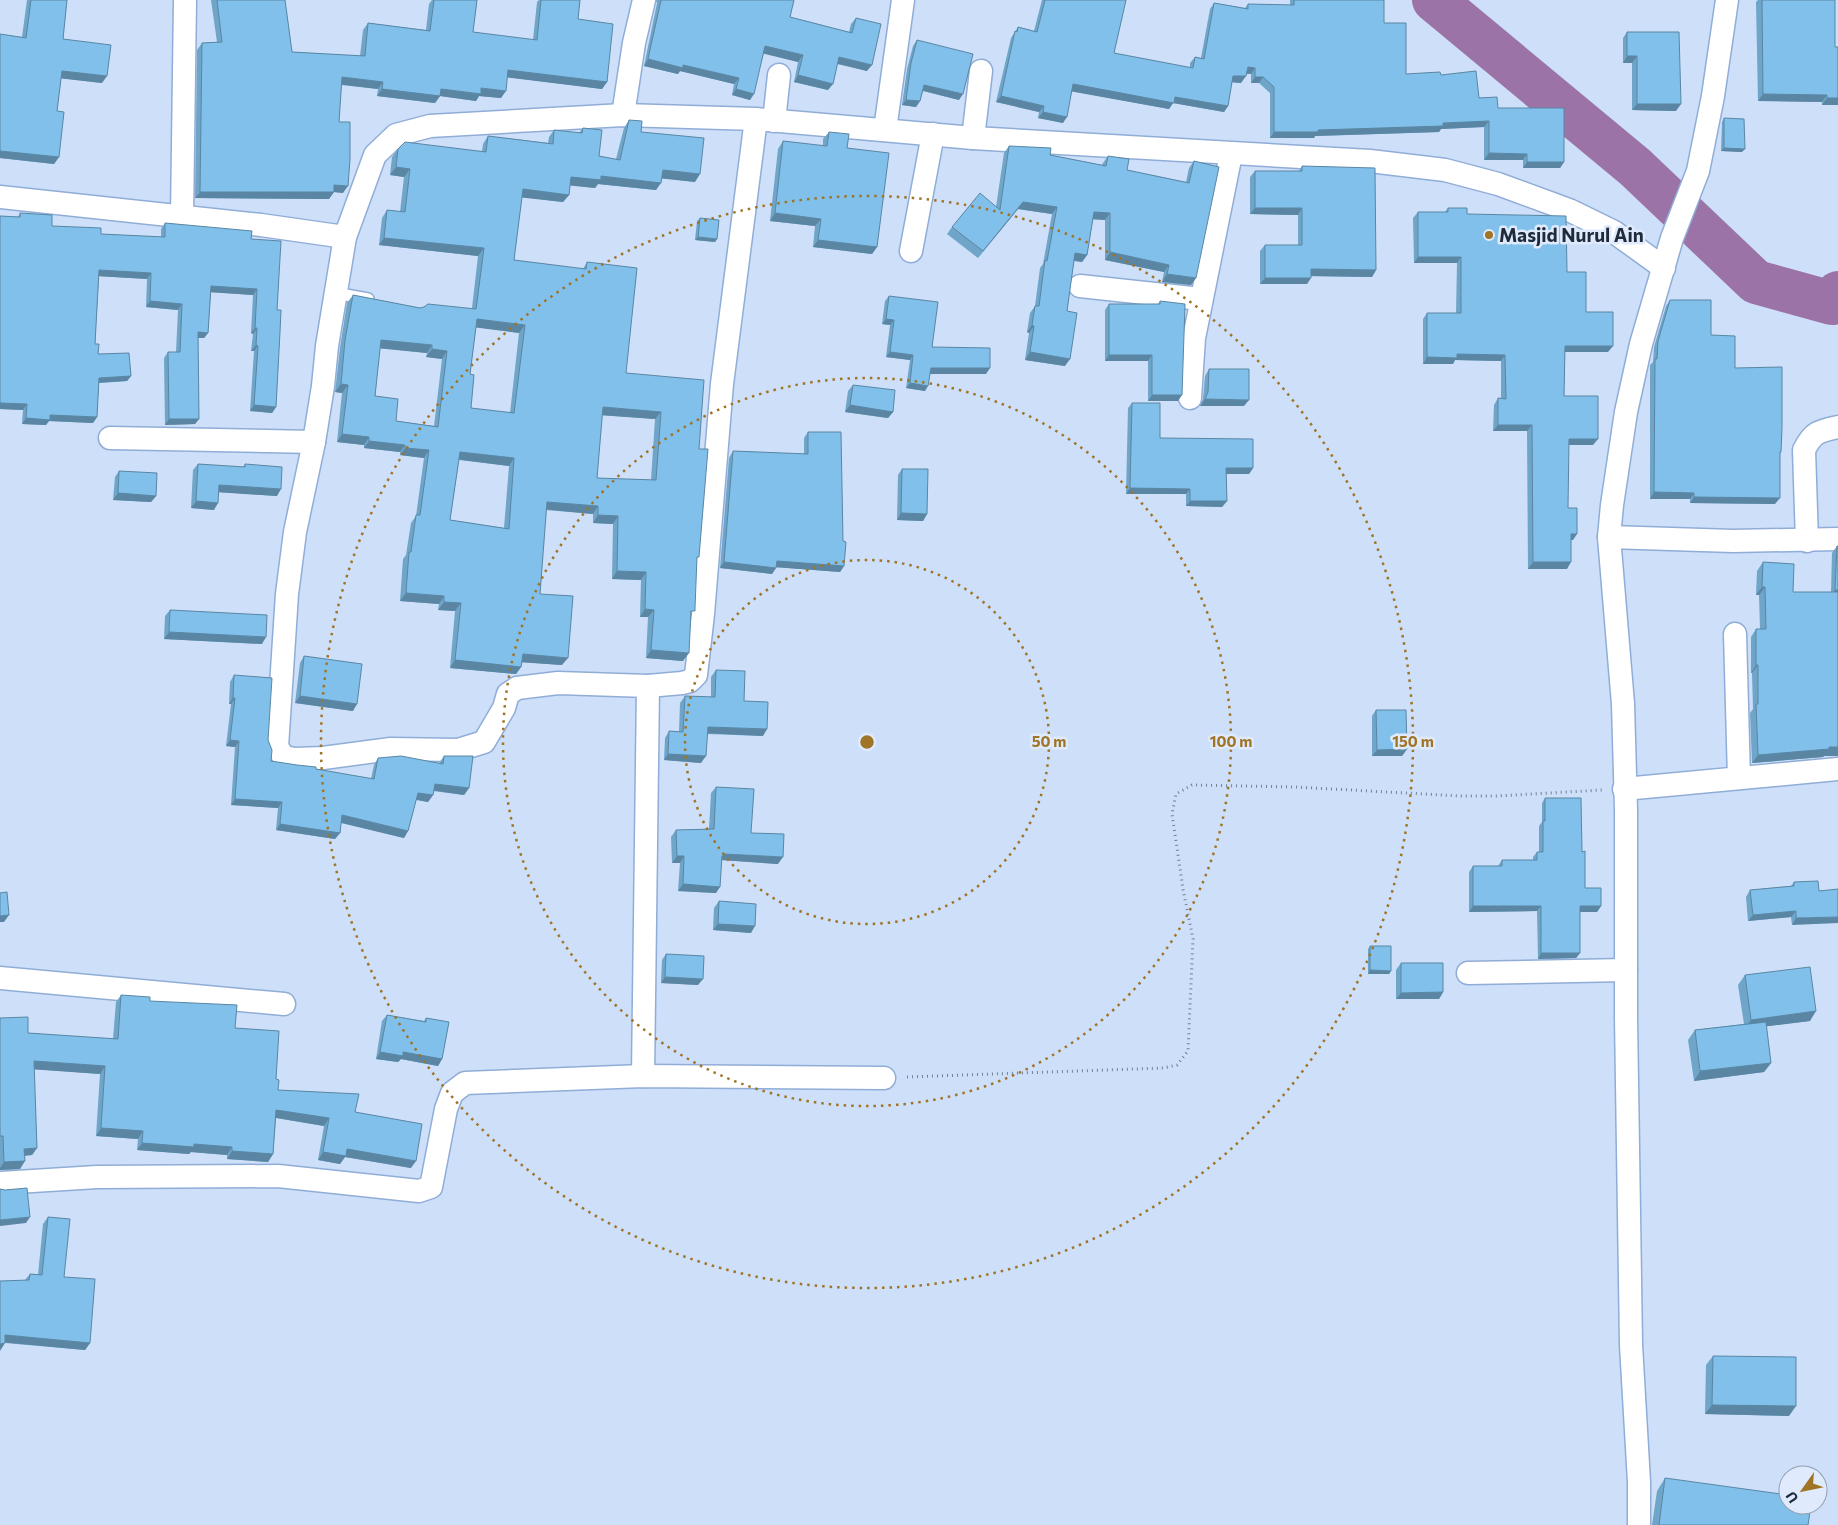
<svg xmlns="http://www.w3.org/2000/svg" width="1838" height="1525" viewBox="0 0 1838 1525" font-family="Commissioner,sans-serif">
  <rect width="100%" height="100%" fill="#cddff9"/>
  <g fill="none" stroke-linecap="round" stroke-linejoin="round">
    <path stroke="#9b73a7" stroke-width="44" d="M1434 0 1635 167 1756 282 1832 303 1838 293"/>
    <g stroke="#90add7" stroke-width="14">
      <path id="service" d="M335 293 368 299"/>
    </g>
    <g stroke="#90add7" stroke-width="25">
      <g id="minor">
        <path d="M623 115 634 43 644 0"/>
        <path d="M756 119 722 384 703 614 696 675 690 681 682 683 648 686 558 683 517 688 508 694 504 708 484 742 458 750 391 749 323 758 295 759 284 757 277 747 287 594 295 532 314 442 323 386 327 346 345 237 375 155 396 135 430 126 623 115 756 119 973 138 1370 161 1445 170 1498 184 1569 210 1614 232 1664 268"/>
        <path d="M774 121 779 75"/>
        <path d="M885 130 903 0"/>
        <path d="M973 138 981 71"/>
        <path d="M0 197 261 225 345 237"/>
        <path d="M182 217 185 0"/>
        <path d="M911 251 933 134"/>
        <path d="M1080 286 1201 299"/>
        <path d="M1190 398 1194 338 1231 154"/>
        <path d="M110 438 314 442"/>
        <path d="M1609 537 1733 541 1838 539"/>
        <path d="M1807 541 1804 450C1813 432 1819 431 1838 427"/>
        <path d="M1735 634 1739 778"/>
        <path d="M1624 789 1838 769"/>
        <path d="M1468 973 1626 970"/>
        <path d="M0 978 284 1004"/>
        <path d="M643 1076 648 686"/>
        <path d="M0 1183 97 1177 278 1176 419 1191 431 1187 446 1109 452 1093 465 1083 643 1076 884 1078"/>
        <path d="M1639 1525V1482L1631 1345 1626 1017V810L1623 704 1609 537 1612 505 1626 412 1641 344 1672 238 1698 171 1713 96 1727 0"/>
      </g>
    </g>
    <path stroke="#728196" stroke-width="3" stroke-dasharray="1 4" stroke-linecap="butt" d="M907 1077 1163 1068 1177 1065 1188 1051 1193 939 1183 889 1172 814 1176 794 1192 785 1295 787 1461 796H1497L1602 790"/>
    <use href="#service" stroke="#fff" stroke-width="11"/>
    <use href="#minor" stroke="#fff" stroke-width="22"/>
  </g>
  <g fill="#6ea5c9" fill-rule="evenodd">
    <path d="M27 0H67L63 39 102 83 61 78 57 111 59 157 54 164 0 158V34L22 37Z"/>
    <path d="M211 0H285L292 52 360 56 363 30 368 23 426 30 429 4 432 0H477L473 32 533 40 537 2 539 0H580L578 19 607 82 602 89 507 77 501 98 479 96 476 101 440 96 435 103 377 96 378 89 341 85 339 122 343 193 334 192 329 199 195 198 197 50 202 43 217 42Z"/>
    <path d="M656 0H794L790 17 849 32 851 24 856 18 867 71 837 64 828 90 794 82 798 62 764 53 750 100 732 95 734 84 680 71 678 74 644 66 657 3Z"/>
    <path d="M1042 0H1126L1114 53 1190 68V63L1195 57 1201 58 1210 9 1214 3 1245 8 1248 4 1290 5V0H1384V23L1406 74 1441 75 1479 98 1498 108 1564 162 1560 168H1523V160H1484V127L1441 129 1439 132 1315 136 1314 138H1270V93L1259 83H1251V74H1246L1241 83 1232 82 1228 106 1224 112 1173 103 1169 109 1072 91 1063 123 1038 118 1039 112 996 102 1011 38 1018 27 1034 31Z"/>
    <path d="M1758 0H1835V47H1838V105H1822V102L1758 101 1756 2Z"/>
    <path d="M1627 32 1676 111 1632 110V63H1623V38Z"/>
    <path d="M917 40 959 100 923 91 920 101 916 107 902 105 907 69 913 46Z"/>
    <path d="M1724 118 1742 152 1721 151 1722 122Z"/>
    <path d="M629 120 641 132 695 182 662 178 656 190 598 184 595 188 570 185 569 195 563 202 522 197 514 260 583 269 587 262 626 373 699 449 697 561 691 617 683 661 646 658 648 617H640L641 580 612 579 613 524 593 523V514L546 510 540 594 562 665 522 662 521 667 516 674 450 668 455 611 438 610 439 604 400 601 403 559 406 555 411 523 416 516 424 458 400 455V452L364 448V445L337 442 342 393 335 392 340 348 347 303 353 295 420 308H472L478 256 379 245 382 218 387 210 400 212 404 177 390 175 392 157 398 149 482 151 483 144 488 136 548 143 549 137 554 130 579 133 583 128 599 156 616 159 624 128ZM476 327 519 333 510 413 471 408 470 374ZM380 348 427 353 426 357 442 359 434 426 396 421 375 396ZM602 415 655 419 651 480 597 478ZM459 460 509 466 504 528 450 520Z"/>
    <path d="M829 132 847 148 877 247 872 254 813 247 815 226 770 221 778 149 783 141 823 146V139Z"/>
    <path d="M1009 146 1050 155 1102 165 1103 163 1108 156 1127 170 1186 182 1189 168 1194 161 1196 278 1191 285 1162 282 1164 272 1105 260V220L1093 219 1087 255 1082 262 1074 261 1067 311 1065 366 1025 360 1029 333 1027 332 1030 313 1035 306 1040 268 1043 264 1052 214 1018 209 978 258 947 234 952 227 996 207 1004 153Z"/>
    <path d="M1302 166 1376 270 1372 277 1311 276 1307 284H1260V251L1265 245H1298V215L1250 214V177L1255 171H1299Z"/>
    <path d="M1448 208 1467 214 1567 272 1586 312 1608 352H1565L1564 396 1593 445H1568V508L1573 540H1571L1567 569H1528L1527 431H1493L1494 405 1498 398 1501 399V361L1455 360 1453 364H1423V319L1427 313H1456L1457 263H1414L1413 218 1418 212H1445Z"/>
    <path d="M20 213 52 226 101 234 161 237V229L165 223 251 239 277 310 276 407 272 413 250 411 254 351H251L253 334 251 333 253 295 211 292 208 333 204 338H198L199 419 195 424 165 425 164 358 168 352H176L178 310 146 307 147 279 99 276 95 344 98 354 131 376 127 381 99 383 97 417 93 423 49 421 46 425 22 424 23 410 0 409V216L18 217Z"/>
    <path d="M700 218 717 239 715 242 695 240 697 221Z"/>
    <path d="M889 296 932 347 986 374H930L925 391 906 388 910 360 886 357 890 325 882 324 885 301Z"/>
    <path d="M1670 300 1711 335 1735 368 1781 452 1780 454 1775 504 1690 503V499H1650V365L1653 362 1654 347 1666 306Z"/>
    <path d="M1160 301 1178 401H1148V361H1105V310L1109 304H1158Z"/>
    <path d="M1209 369 1244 406H1200L1203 399 1205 376Z"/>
    <path d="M853 385 893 412 888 418 845 412 848 391Z"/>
    <path d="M1132 403 1160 438 1253 468 1249 474H1226L1227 501 1222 507 1186 506V494H1126L1128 408Z"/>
    <path d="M808 432 844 566 840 572 776 567 772 574 720 568 729 458 733 451 804 454V438Z"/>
    <path d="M198 464 243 467 245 464 277 496 219 492 214 510 191 508 193 470Z"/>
    <path d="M902 469 927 514 923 521 897 520 898 475Z"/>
    <path d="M119 471 156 496 151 502 113 500 115 477Z"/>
    <path d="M1837 546H1838V756H1824L1823 757 1752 763 1750 713 1753 709 1752 673H1751V637L1756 629H1760L1759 595H1756L1757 571 1763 562 1793 592H1831L1832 553Z"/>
    <path d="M170 610 262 644 164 639 165 616Z"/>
    <path d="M304 656 353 711 295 703 300 663Z"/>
    <path d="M716 670 744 701 763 736 707 734 701 763 664 760 665 738 669 731 679 732 680 703 685 696 711 697V677Z"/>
    <path d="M234 675 268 740 271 761 371 779 374 765 378 758 439 763 444 756 469 788 464 795 433 791V795L428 802 416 800 408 831 404 838 341 823 340 833 335 839 276 830 278 808 231 805 235 747 226 746 231 704H229L230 682Z"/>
    <path d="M1376 710 1407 749 1402 756H1372V716Z"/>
    <path d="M716 787 751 833 778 864 722 860 716 893 678 891 680 863H672L671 837 676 830 709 829 711 793Z"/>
    <path d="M1545 798 1582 852 1585 888 1601 906 1597 912H1580V953L1576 958 1538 959 1537 911 1469 912V872L1473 866H1498L1502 860H1533V857L1537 852H1539V826L1542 822V803Z"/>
    <path d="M1794 882 1819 891 1792 925 1791 917 1748 921 1746 897 1750 890 1791 886Z"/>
    <path d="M719 901 751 933 713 930 714 908Z"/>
    <path d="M1370 946 1391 971 1389 974H1368V949Z"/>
    <path d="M666 954 698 985 661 983 662 960Z"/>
    <path d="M1401 963 1443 992 1439 999H1396V970Z"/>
    <path d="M1745 975 1810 1021 1766 1026 1771 1063 1764 1072 1694 1081 1688 1040 1695 1030 1744 1024 1738 985Z"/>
    <path d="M121 995 150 1001 235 1028 276 1079 278 1090 355 1112 411 1168 345 1157 340 1164 318 1160 324 1126 276 1118 273 1154 268 1162 227 1159V1155L191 1152 189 1154 137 1150 138 1139 96 1136 100 1074 34 1069 37 1148 32 1155 24 1156 20 1169 0 1170V1018L28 1033 113 1039 116 1002Z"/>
    <path d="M387 1015 424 1021 426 1018 442 1059 438 1066 401 1059 398 1062 376 1059 382 1021Z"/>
    <path d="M48 1217 64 1277 90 1343 85 1350 5 1343 25 1280 30 1274 38 1275 43 1224Z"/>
    <path d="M1713 1356 1789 1416 1705 1414 1706 1365Z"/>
    <path d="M1665 1478 1808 1525H1652L1657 1491Z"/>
  </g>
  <g fill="#5a86a4">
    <path d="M765 46 803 55 798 62 761 53Z"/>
    <path d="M1627 56H1637L1632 63H1623Z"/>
    <path d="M839 57 872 65 867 71 835 63Z"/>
    <path d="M648 59 683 65 739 78 734 84 680 71 678 74 644 66Z"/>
    <path d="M1248 67 1255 68 1251 74 1243 73Z"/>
    <path d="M508 70 607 82 602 89 503 77Z"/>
    <path d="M62 71 107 76 102 83 57 78Z"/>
    <path d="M798 75 833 84 828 90 794 82Z"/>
    <path d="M1233 76H1246L1241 83 1229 82Z"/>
    <path d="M342 77 383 82 378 89 337 84Z"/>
    <path d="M1255 77H1263L1259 83H1251Z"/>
    <path d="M1073 84 1175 97 1228 106 1224 112 1173 103 1169 109 1069 91Z"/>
    <path d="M924 85 963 94 959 100 920 90Z"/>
    <path d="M481 88 506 91 501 98 479 96 476 101 440 96 435 103 377 96 382 89Z"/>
    <path d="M736 89 754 94 750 100 732 95Z"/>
    <path d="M1763 94 1827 95 1822 102 1758 101Z"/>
    <path d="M1001 96 1044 106 1039 112 996 102Z"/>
    <path d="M1827 98H1838V105H1822Z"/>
    <path d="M906 100 920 101 916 107 902 105Z"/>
    <path d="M1637 104H1681L1676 111 1632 110Z"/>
    <path d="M1043 112 1067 117 1063 123 1038 118Z"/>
    <path d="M1489 121 1484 127 1441 129 1439 132 1315 136 1314 138H1270L1274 132 1318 130Z"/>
    <path d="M1724 148 1745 149 1742 152 1721 151Z"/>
    <path d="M0 151 59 157 54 164 0 158Z"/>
    <path d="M1489 153 1527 154 1523 160H1484Z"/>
    <path d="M1527 162H1564L1560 168H1523Z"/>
    <path d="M396 167 410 169 404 177 390 175Z"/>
    <path d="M663 170 700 174 695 182 657 178Z"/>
    <path d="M601 176 661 183 656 190 598 184 595 188 565 185 571 177Z"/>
    <path d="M334 185 348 186 343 193 334 192 329 199 195 198 200 192Z"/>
    <path d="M523 189 569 195 563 202 517 197Z"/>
    <path d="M1023 202 1057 207 1052 214 1018 209 978 258Z"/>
    <path d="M1255 208H1302L1298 215 1250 214Z"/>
    <path d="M1094 212 1110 213 1105 220 1089 219Z"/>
    <path d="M775 213 821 219 815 226 770 221Z"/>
    <path d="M698 237 717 239 715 242 695 240Z"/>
    <path d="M384 238 484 248 478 256 379 245Z"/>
    <path d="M818 240 877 247 872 254 813 247Z"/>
    <path d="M1110 252 1169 265 1164 272 1105 260Z"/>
    <path d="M1075 253 1087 255 1082 262 1070 260Z"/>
    <path d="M1418 257H1461L1457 263H1414Z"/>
    <path d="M1311 269 1376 270 1372 277 1307 276Z"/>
    <path d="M99 270 151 273 147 279 95 276Z"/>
    <path d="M1167 274 1196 278 1191 285 1162 282Z"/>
    <path d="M1265 278H1311L1307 284H1260Z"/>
    <path d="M211 286 257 289 253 295 207 292Z"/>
    <path d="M150 301 182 304 178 310 146 307Z"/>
    <path d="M477 319 525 325 519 333 472 327Z"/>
    <path d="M886 319 894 320 890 325 882 324Z"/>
    <path d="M1032 325 1034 326 1029 333 1027 332Z"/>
    <path d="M255 328H257L253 334 251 333Z"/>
    <path d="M198 332 208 333 204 338H194Z"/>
    <path d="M381 340 432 345 427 353 376 348Z"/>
    <path d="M256 345 258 346 254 351H251Z"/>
    <path d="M1565 346H1613L1608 352H1561Z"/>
    <path d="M432 349 447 351 442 359 426 357Z"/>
    <path d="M890 352 913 355 910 360 886 357Z"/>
    <path d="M1030 352 1070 359 1065 366 1025 360Z"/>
    <path d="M1457 354 1505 355 1501 361 1455 360 1453 364H1423L1427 357Z"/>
    <path d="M1109 355H1152L1148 361H1105Z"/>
    <path d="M931 368H990L986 374H927Z"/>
    <path d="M131 376 127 381 95 383 99 378Z"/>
    <path d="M910 383 928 386 925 391 906 388Z"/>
    <path d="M341 384 348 385 342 393 335 392Z"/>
    <path d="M1152 395H1182L1178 401H1148Z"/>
    <path d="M1205 399 1249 400 1244 406H1200Z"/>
    <path d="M0 403 27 404 23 410 0 409Z"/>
    <path d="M254 405 276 407 272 413 250 411Z"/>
    <path d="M850 405 893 412 888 418 845 412Z"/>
    <path d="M603 407 661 412 655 419 598 415Z"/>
    <path d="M50 415 97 417 93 423 49 421 46 425 22 424 26 418Z"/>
    <path d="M169 419H199L195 424 165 425Z"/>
    <path d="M1498 425H1532L1527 431H1493Z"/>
    <path d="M342 434 369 437 364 445 337 442Z"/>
    <path d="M1569 439H1598L1593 445H1564Z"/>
    <path d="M369 441 405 445 400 452 364 448Z"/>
    <path d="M405 448 429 450 424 458 400 455Z"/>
    <path d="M460 452 514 458 509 466 455 459Z"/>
    <path d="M1226 468H1253L1249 474H1222Z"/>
    <path d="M219 485 281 489 277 496 215 492Z"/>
    <path d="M1130 488 1190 489 1186 494H1126Z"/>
    <path d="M1654 492 1694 493 1690 499H1650Z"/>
    <path d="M118 493 156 496 151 502 113 500Z"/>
    <path d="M1694 497 1780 498 1775 504 1690 503Z"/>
    <path d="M196 501 218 503 214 510 191 508Z"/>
    <path d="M1190 501H1227L1222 507 1186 506Z"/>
    <path d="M547 502 598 506 593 514 541 509Z"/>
    <path d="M901 513 927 514 923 521 897 520Z"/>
    <path d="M598 515 618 516 613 524 593 523Z"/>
    <path d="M1571 534H1577L1573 540H1567Z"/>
    <path d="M777 561 844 566 840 572 773 567Z"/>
    <path d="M724 562 776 568 772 574 720 568Z"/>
    <path d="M1533 562H1571L1567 569H1528Z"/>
    <path d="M617 571 646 572 641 580 612 579Z"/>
    <path d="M1762 587H1765L1759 595H1756Z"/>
    <path d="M1835 590H1838V596H1831Z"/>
    <path d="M406 593 444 596 439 604 400 601Z"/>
    <path d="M444 602 461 603 455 611 438 610Z"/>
    <path d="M645 609 654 610 648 617H640Z"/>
    <path d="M169 632 266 637 262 644 164 639Z"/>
    <path d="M651 650 689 653 683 661 646 658Z"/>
    <path d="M523 654 568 658 562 665 517 662Z"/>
    <path d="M455 660 521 667 516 674 450 668Z"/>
    <path d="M1756 665H1758L1752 673H1751Z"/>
    <path d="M300 696 357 704 353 711 295 703Z"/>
    <path d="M233 698H235L231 704H229Z"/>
    <path d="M708 727 767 729 763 736 703 733Z"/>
    <path d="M230 740 239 741 235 747 226 746Z"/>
    <path d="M1829 747H1838V756H1824L1823 757 1752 763 1758 755Z"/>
    <path d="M1407 749 1402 756H1372L1377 750Z"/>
    <path d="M668 754 706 756 701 763 664 760Z"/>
    <path d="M435 784 469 788 464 795 430 790Z"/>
    <path d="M418 793 433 795 428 802 413 799Z"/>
    <path d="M235 799 282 802 278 808 231 805Z"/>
    <path d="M342 815 408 831 404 838 338 822Z"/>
    <path d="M280 824 340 833 335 839 276 830Z"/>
    <path d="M724 854 783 857 778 864 721 860 717 862Z"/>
    <path d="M677 856H684L680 863H672Z"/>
    <path d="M683 884 720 887 716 893 678 891Z"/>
    <path d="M1473 906H1541L1537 911 1469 912Z"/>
    <path d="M1580 906H1601L1597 912H1576Z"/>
    <path d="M1796 911 1791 917 1748 921 1753 915Z"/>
    <path d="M9 915 4 922H0V916Z"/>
    <path d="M1838 917V923L1792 925 1796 918Z"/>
    <path d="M718 924 755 926 751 933 713 930Z"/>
    <path d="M1541 953H1580L1576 958 1538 959Z"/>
    <path d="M1370 970 1391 971 1389 974H1368Z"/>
    <path d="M665 977 703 979 698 985 661 983Z"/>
    <path d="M1443 992 1439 999H1396L1401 993Z"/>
    <path d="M1816 1011 1810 1021 1744 1029 1751 1020Z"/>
    <path d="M380 1052H403L442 1059 438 1066 401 1059 398 1062 376 1059Z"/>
    <path d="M34 1061 105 1066 100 1074 29 1069Z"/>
    <path d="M1771 1063 1764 1072 1694 1081 1700 1071Z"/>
    <path d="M276 1110 329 1118 324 1126 271 1117Z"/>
    <path d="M101 1128 143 1131 138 1139 96 1136Z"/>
    <path d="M142 1143 194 1144 232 1147 227 1155 191 1152 189 1154 137 1150Z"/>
    <path d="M37 1148 32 1155 18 1156 24 1149Z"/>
    <path d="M347 1149 416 1161 411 1168 345 1157 340 1164 318 1160 323 1152Z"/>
    <path d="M232 1151 273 1154 268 1162 227 1159Z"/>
    <path d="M25 1161 20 1169 0 1170V1168L4 1162Z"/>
    <path d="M30 1217 26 1223 0 1226V1220Z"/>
    <path d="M5 1335 90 1343 85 1350 0 1342Z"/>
    <path d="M5 1343 0 1351V1344Z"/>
    <path d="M1712 1405 1796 1406 1789 1416 1705 1414Z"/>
  </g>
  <g fill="#80c0ea" stroke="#5a86a4" fill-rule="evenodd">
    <path d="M31 0H67L63 39 111 45 107 76 62 71 57 111 64 112 59 157 0 151V34L26 38Z"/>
    <path d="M217 0H285L292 52 365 56 368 23 430 31 434 0H477L473 32 537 40 541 0H580L578 19 613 24 607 82 508 70 506 91 481 88V94L441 89 440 96 382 89 383 82 342 77 339 122H350V159L348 186 334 185V192H200L202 43 222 42Z"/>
    <path d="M661 0H794L790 17 852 33 856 18 881 24 872 65 839 57 833 84 798 75 803 55 765 46 754 94 736 89 739 78 683 65V68L648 59Z"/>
    <path d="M1045 0H1126L1114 53 1193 68 1195 57 1204 59 1214 3 1248 9V4L1294 5V0H1384V23H1406V74L1440 72 1441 75 1476 71 1479 98 1497 97 1498 108H1564V162H1527V154L1489 153V121L1443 123V126L1318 130V132H1274V87L1263 77H1255V68L1248 67 1246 76H1233L1228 106 1175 97 1174 103 1073 84 1067 117 1043 112 1044 106 1001 96 1015 31 1017 32 1018 27 1037 32Z"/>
    <path d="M1762 0H1835V47H1838V98H1827V95L1763 94Z"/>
    <path d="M1627 32H1679L1681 104H1637V56H1627Z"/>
    <path d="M917 40 973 54 963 94 924 85 920 101 906 100 911 63Z"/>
    <path d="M1724 118 1744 119 1745 149 1724 148Z"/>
    <path d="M629 120 642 121 641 132 704 138 700 174 663 170 661 183 601 176V180L571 177 569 195 523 189 514 260 586 269 587 262 637 268 626 373 704 380 699 449H708L699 557H697L695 608V611H691L689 653 651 650 654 610 645 609 646 572 617 571 618 516 598 515V506L547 502 540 594 573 596 568 658 523 654 521 667 455 660 461 603 444 602V596L406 593 409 552H411L416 515H420L429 450 405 448V445L369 441V437L342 434 348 385 341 384 345 340 353 295 420 308 424 307 428 304 476 309 484 248 384 238 387 210 405 212 410 169 396 167 398 149 405 142 486 152 488 136 553 144 554 130 582 133 583 128 602 130 599 156 620 160ZM477 319 525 325 514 413 471 408 474 375 470 374ZM381 340 432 345V349L447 351 438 427 396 421 398 399 375 396ZM603 407 661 412 656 480 597 478ZM460 452 514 458 509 529 450 520Z"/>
    <path d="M829 132 849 134 847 148 889 153 877 247 818 240 821 219 775 213 783 141 827 146Z"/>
    <path d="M1009 146 1051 148 1050 155 1106 166 1108 156 1129 159 1127 170 1189 183 1194 161 1219 167 1196 278 1167 274 1169 265 1110 252V213L1094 212 1087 255 1075 253 1067 311 1077 313 1070 359 1030 352 1034 326 1032 325 1035 306H1039L1045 260 1047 261 1057 207 1023 202 983 251 952 227 980 193 1000 210Z"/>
    <path d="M1302 166 1375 168 1376 270 1311 269V278H1265V245H1302V208H1255V171H1302Z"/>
    <path d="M1448 208H1467V214L1566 216 1567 272H1586V312H1613V346H1565L1564 396H1598V439H1569L1568 508H1577V534H1571V562H1533L1532 425H1498V398L1506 399 1505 355 1457 354V358L1427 357V313H1461V257H1418V212H1448Z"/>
    <path d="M20 213 52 215V226L101 228V234L165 237V223L252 231 251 239 281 241 277 310H281L280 332 276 407 254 405 258 346 256 345 257 328H255L257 289 211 286 208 333 198 332 199 419H169L168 352H180L182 304 150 301 151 273 99 270 95 344H99L98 354 129 353 131 376 99 378 97 417 50 415V420L26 418 27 404 0 403V216L20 217Z"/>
    <path d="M700 218 719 220 717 239 698 237Z"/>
    <path d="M889 296 938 302 932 347 990 348V368H931L928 386 910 383 913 355 890 352 894 320 886 319Z"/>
    <path d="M1670 300H1711V335L1735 336V368L1782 367V428L1781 452H1780V498L1694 497V493L1654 492 1655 359H1657L1658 341Z"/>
    <path d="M1160 301 1185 304 1182 395H1152V355H1109V304H1160Z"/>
    <path d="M1209 369H1249V400L1205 399 1208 392Z"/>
    <path d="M853 385 895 390 893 412 850 405Z"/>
    <path d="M1132 403H1160V438L1253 439V468H1226L1227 501H1190V489L1130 488Z"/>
    <path d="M808 432H841L843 541 846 542 844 566 777 561 776 568 724 562 733 451 808 454Z"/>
    <path d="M198 464 245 467V464L282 467 281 489 219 485 218 503 196 501Z"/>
    <path d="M902 469H928L927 514 901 513Z"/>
    <path d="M119 471 157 473 156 496 118 493Z"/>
    <path d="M1837 546H1838V590H1835Z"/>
    <path d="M1763 562 1794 564 1793 592H1838V747H1829V749L1758 755 1756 704H1758V665H1756V629H1766L1765 587H1762Z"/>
    <path d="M170 610 267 615 266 637 169 632Z"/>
    <path d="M304 656 362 664 357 704 300 696Z"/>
    <path d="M716 670 745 671 744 701 768 702 767 729 708 727 706 756 668 754 669 731 683 732 685 696 715 697Z"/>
    <path d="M234 675 272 678 268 740 272 750 271 761 297 765 316 767V769L374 779 378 758 401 756 443 764 444 756H473L469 788 435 784 433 795 418 793 408 831 342 815 340 833 280 824 282 802 235 799 239 741 230 740 235 698H233Z"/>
    <path d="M1376 710H1406L1407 749 1377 750Z"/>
    <path d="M716 787 754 789 751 833 784 834 783 857 724 854V855L722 856 720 887 683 884 684 856H677L676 830 714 829Z"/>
    <path d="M1545 798H1581L1582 852 1585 851V888H1601V906H1580V953H1541V906H1473V866H1502V860H1537V852H1543V821H1545Z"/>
    <path d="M1818 881 1819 891 1838 889V917L1796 918V911L1753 915 1750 890 1794 886V882Z"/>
    <path d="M7 892 9 915 0 916V893Z"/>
    <path d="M719 901 756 904 755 926 718 924Z"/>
    <path d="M1370 946H1391V971L1370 970Z"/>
    <path d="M666 954 704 956 703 979 665 977Z"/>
    <path d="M1401 963H1443V992L1401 993Z"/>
    <path d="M1810 967 1816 1011 1751 1020 1745 975Z"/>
    <path d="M121 995 150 997V1001L237 1005 235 1028 279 1031 276 1079 279 1080 278 1090 359 1094 355 1112 422 1124 416 1161 347 1149 346 1156 323 1152 329 1118 276 1110 273 1154 232 1151V1147L194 1144V1147L142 1143 143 1131 101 1128 105 1066 34 1061 37 1148 24 1149 25 1161 4 1162 3 1136H0V1018L28 1017V1033L118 1039Z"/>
    <path d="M387 1015 426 1022V1018L449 1022 442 1059 403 1052V1056L380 1052Z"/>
    <path d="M1766 1022 1771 1063 1700 1071 1695 1030Z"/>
    <path d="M27 1188 30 1217 0 1220V1189L5 1190Z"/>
    <path d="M48 1217 70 1219 64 1277 95 1279 90 1343 5 1335V1343L0 1344V1281L29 1280 30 1274 42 1275Z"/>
    <path d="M1713 1356 1796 1357V1406L1712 1405Z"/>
    <path d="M1665 1478 1788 1495V1505H1811L1808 1525H1659Z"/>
  </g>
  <g fill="none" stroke="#a07425" stroke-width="2.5" stroke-dasharray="2.5 5">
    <circle cx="867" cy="742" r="182"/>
    <circle cx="867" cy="742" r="364"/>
    <circle cx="867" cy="742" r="546"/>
  </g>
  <circle fill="#a07425" stroke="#dfebfd" stroke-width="2" cx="1489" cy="235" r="5"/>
  <g text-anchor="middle" stroke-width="5" stroke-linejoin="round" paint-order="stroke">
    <g font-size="19" font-weight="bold" fill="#1f2b3b" stroke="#dfebfd" text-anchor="start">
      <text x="1499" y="242">Masjid Nurul Ain</text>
    </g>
  </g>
  <circle cx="867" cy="742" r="8" fill="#a07425" stroke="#dfebfd" stroke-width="2.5"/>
  <g font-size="15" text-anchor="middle" font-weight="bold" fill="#a07425" stroke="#dfebfd" stroke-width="5" stroke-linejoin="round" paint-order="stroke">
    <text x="1049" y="747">50 m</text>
    <text x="1231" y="747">100 m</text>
    <text x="1413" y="747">150 m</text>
  </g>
  <g transform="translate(1803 1490) rotate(237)"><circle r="24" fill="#dfebfd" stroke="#929eaf"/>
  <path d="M0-4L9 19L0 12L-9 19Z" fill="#a07425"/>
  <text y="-8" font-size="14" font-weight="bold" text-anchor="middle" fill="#1f2b3b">U</text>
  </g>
</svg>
